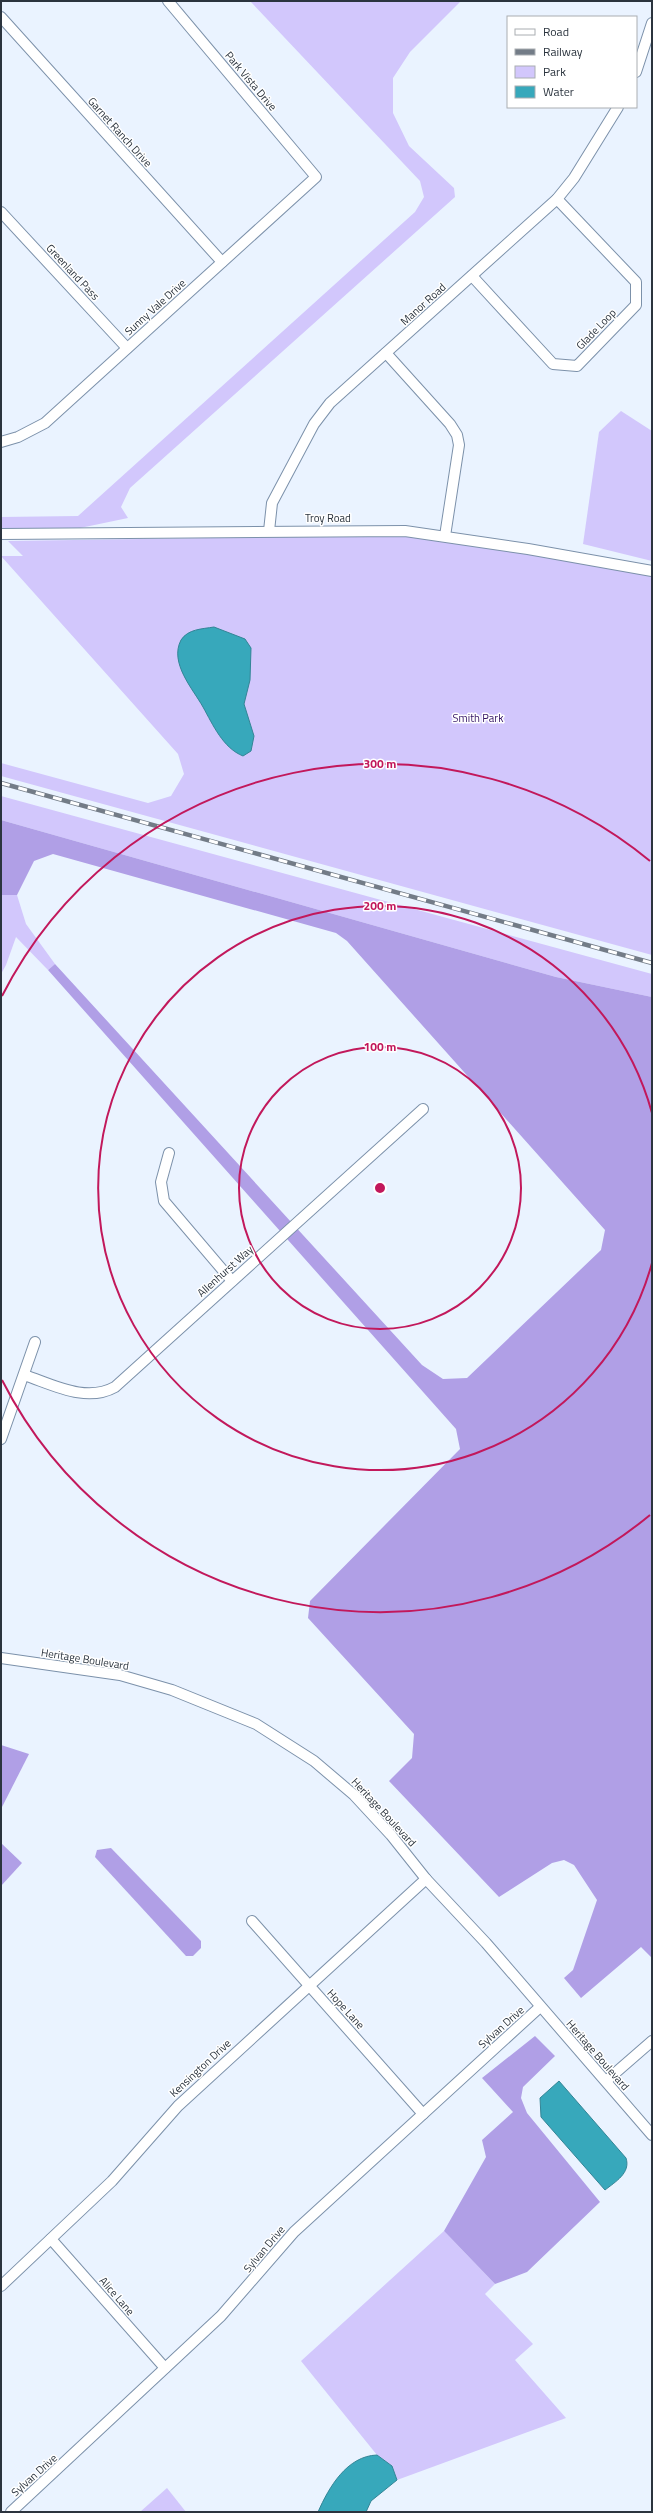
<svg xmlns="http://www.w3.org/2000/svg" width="653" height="2513" viewBox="0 0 653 2513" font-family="'Titillium Web',sans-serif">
  <rect width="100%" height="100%" fill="#eaf3ff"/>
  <g fill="#d2c7fc">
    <path d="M250 1H461L410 52 393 78V113L409 146 454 188 455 197 130 488 121 507 128 518 80 528 1 529V517L78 516 415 212 424 197 420 181Z"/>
    <path d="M621 411 652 431V561L583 544 599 432Z"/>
    <path d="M415 535 652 575V955L1 776V763L148 803 171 796 184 774 178 754 1 556H23L8 541Z"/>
    <path d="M1 796 652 974V997L556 977 1 820Z"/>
    <path d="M1 895H17L26 924 55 964 48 970 16 937 6 965 1 974Z"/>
    <path d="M444 2231 495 2284 485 2294 533 2344 515 2360 566 2418 397 2480 392 2466 377 2455 301 2361Z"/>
    <path d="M167 2488 186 2512H140Z"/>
  </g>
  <g fill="#b09fe6">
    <path d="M1 820 556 977 652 997V1958L641 1947 581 1998 564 1978 573 1970 597 1900 574 1865 564 1860 552 1863 499 1897 389 1781 412 1758 414 1734 308 1618 310 1601 460 1449 456 1429 48 970 55 964 422 1365 443 1379 467 1378 601 1250 605 1230 347 941 336 933 53 854 34 861 17 895H1Z"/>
    <path d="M1 1745 29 1754 1 1809Z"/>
    <path d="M1 1843 22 1863 1 1886Z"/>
    <path d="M111 1848 201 1941V1948L193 1956H186L95 1857 97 1850Z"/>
    <path d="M535 2036 555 2056 523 2087 521 2098 527 2113 600 2202 527 2272 495 2284 444 2231 486 2157 482 2140 513 2112 482 2078Z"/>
  </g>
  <g fill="#37a8bb" stroke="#338596">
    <path d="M214 627 245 639 251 648 250 680 244 704 254 736 251 751 243 756C223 748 213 725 203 707 193 689 169 663 181 640 188 629 202 629 214 627Z"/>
    <path d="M559 2081 626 2158C631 2173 615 2182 605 2190L541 2117 540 2098Z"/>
    <path d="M377 2455 392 2466 397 2480 371 2501 366 2512H318C329 2487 347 2456 377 2455Z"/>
  </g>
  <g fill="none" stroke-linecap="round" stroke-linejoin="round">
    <g stroke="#7c91aa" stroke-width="12">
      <g id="minor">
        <path d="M1 17 222 262"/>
        <path d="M636 72 652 23"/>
        <path d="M1 212 127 348"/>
        <path d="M472 276 553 364 577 366 636 305V282L557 199"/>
        <path d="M386 353 450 424 457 435 459 445 445 536"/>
        <path d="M1 442 18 437 45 423 316 177 168 1"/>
        <path d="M269 531 272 503 314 424 330 403 557 199 574 178 618 107"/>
        <path d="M1 534 405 531 528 549 652 571"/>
        <path d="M169 1153 161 1182 164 1201 232 1281"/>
        <path d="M24 1375C54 1385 86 1403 115 1387L423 1109"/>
        <path d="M1 1439 35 1342"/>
        <path d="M1 1658 120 1675 172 1690 256 1724 314 1761 354 1795 391 1835 426 1879 486 1943 652 2135"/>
        <path d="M252 1921 423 2114"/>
        <path d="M606 2081 652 2041"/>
        <path d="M51 2239 165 2368"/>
        <path d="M1 2286 112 2181 178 2106 426 1879"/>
        <path d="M11 2512 221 2316 294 2232 540 2007"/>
      </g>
    </g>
    <use href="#minor" stroke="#fff" stroke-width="10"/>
    <g stroke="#737c87" stroke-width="4.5">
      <path id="rail" d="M1 783 652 963"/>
    </g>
    <use href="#rail" stroke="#fff" stroke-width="3" stroke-dasharray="9" stroke-linecap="butt"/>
  </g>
  <g fill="none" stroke="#c2185b" stroke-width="2">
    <circle cx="380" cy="1188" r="141"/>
    <path d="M652 1263A282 282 0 1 1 652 1113"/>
    <path d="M650 1515A424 424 0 0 1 2 1380M2 996A424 424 0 0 1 650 861"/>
  </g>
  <g text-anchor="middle" stroke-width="3" stroke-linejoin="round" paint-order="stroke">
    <g font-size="11" fill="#2b343e" stroke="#fff">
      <text transform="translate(251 81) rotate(50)" y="4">Park Vista Drive</text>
      <text transform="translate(120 132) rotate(48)" y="4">Garnet Ranch Drive</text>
      <text transform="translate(73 272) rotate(47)" y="4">Greenland Pass</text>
      <text transform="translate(423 304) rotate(-42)" y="4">Manor Road</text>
      <text transform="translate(155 307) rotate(-42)" y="4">Sunny Vale Drive</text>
      <text transform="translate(596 329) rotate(-46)" y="4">Glade Loop</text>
      <text x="328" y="522">Troy Road</text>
      <text transform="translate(225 1271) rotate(-42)" y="4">Allenhurst Way</text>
      <text transform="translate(85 1659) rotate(9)" y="4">Heritage Boulevard</text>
      <text transform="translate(384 1812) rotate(47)" y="4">Heritage Boulevard</text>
      <text transform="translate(346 2009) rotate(48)" y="4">Hope Lane</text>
      <text transform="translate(501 2027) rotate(-42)" y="4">Sylvan Drive</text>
      <text transform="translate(598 2055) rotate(49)" y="4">Heritage Boulevard</text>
      <text transform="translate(200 2068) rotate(-43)" y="4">Kensington Drive</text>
      <text transform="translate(264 2249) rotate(-50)" y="4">Sylvan Drive</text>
      <text transform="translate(117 2296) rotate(49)" y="4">Alice Lane</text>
      <text transform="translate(34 2475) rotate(-42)" y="4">Sylvan Drive</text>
    </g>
    <g font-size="11" fill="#311062" stroke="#fff">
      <text x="478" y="722">Smith Park</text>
    </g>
  </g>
  <circle cx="380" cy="1188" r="6" fill="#c2185b" stroke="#fff" stroke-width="2"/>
  <g font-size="12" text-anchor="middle" font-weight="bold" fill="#c2185b" stroke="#fff" stroke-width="3" stroke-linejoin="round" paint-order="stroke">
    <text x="380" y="768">300 m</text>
    <text x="380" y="910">200 m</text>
    <text x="380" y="1051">100 m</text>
  </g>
  <rect width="653" height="2513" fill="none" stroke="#2b343e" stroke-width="4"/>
  <rect x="507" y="16" width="130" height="92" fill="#ffffff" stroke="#aaaeb2"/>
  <rect x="515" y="29" width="20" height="6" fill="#ffffff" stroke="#aaaeb2"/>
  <text x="543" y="36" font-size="12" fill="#2b343e">Road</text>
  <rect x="515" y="49" width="20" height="6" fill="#737c87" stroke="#aaaeb2"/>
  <text x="543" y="56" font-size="12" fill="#2b343e">Railway</text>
  <rect x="515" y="66" width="20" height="12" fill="#d2c7fc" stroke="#aaaeb2"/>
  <text x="543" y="76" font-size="12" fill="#2b343e">Park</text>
  <rect x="515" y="86" width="20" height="12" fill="#37a8bb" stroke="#aaaeb2"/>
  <text x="543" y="96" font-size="12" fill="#2b343e">Water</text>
</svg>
